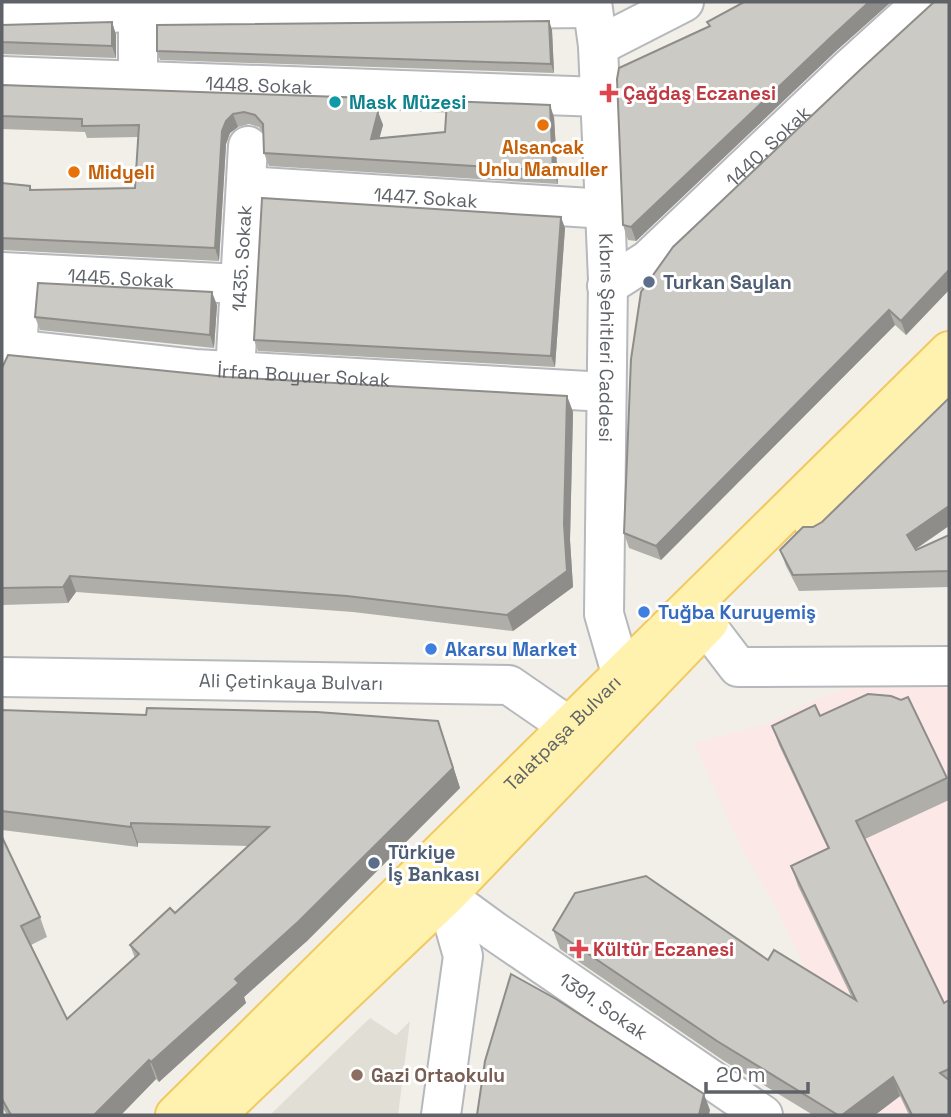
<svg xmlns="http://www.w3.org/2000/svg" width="951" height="1117" viewBox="0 0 951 1117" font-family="'Space Grotesk',sans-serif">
  <rect width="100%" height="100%" fill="#f1efe8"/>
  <path fill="#e1ded6" d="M370 1018 396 1035 410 1021 398 1115H270Z"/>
  <path fill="#fce8e6" d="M949 681V1115H876L776 908 737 839 694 743 767 724 815 700 863 683Z"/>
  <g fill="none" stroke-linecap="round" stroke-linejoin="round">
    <g stroke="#b5b8bc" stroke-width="42">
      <g id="minor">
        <path id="s1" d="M592 2 598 46 608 280 604 614 621 673"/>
        <path d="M2 16 138 12 592 8"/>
        <path d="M598 46 684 2"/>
        <path id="s2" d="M2 76 601 97"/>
        <path d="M138 79V12"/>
        <path id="s3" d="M246 186 606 209"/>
        <path id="s4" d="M2 272 240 284"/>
        <path id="s5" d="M607 286 648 260 851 67 923 2"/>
        <path id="s6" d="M2 348 195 369 606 392"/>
        <path d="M17 350 22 273"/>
        <path id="s7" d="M235 372 248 146"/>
        <path d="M706 625 738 667 949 666"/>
        <path id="s8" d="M2 677 509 685 567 725"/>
        <path id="s9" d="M446 896 494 931 763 1115"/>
        <path d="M441 1115 463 956 446 896"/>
      </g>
    </g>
    <g stroke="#f2c960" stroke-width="42">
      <g id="major">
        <path d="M813 522 949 390"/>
        <path id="s10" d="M175 1115 949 351"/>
        <path d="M216 1115 446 896 709 622"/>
      </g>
    </g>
    <use href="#minor" stroke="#fff" stroke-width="38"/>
    <use href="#major" stroke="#fff2af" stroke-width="38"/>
  </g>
  <g fill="#afaea9">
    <path d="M744 2H891L836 51 636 241 628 240 623 225 709 26 707 22Z"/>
    <path d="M949 2V290L906 335 895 325 661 560 629 548 624 533 932 4Z"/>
    <path d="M549 21 552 30 554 73 160 60 157 51Z"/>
    <path d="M112 22 116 35V58L2 54V25Z"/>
    <path d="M2 85 378 112 383 125 379 138 445 132 554 117 558 184 269 166 264 153 263 132 259 127 249 124 238 127 230 133 226 144 219 261 2 250V183L30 186 32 190 135 188 138 137 87 138 85 132 2 129Z"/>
    <path d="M565 228 555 367 258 351 254 340Z"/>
    <path d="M217 305 214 348 40 330 35 317Z"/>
    <path d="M2 368 227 377 567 396 573 412 570 540 573 587 513 631 353 612 76 592 68 603 2 605Z"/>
    <path d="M949 535V587L799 591 786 566 780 550H916Z"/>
    <path d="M2 710 445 741 460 788 307 941 244 997 246 1003 159 1082 156 1079 121 1115H7L2 1107V837L40 917 47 937 31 945 67 1019 135 958 130 945 175 913 248 846 138 843V847L2 830Z"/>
    <path d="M820 716 947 778 949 785V800L865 839 944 1003 949 1000V1115H909L900 1096 875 1115H813L724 1061 560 949 553 930 768 960 852 998 798 886 791 866 828 849 779 745 772 726Z"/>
  </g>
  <g fill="#8f8d8a">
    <path d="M869 2H891L836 51 636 241 631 227 831 37Z"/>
    <path d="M549 21 552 30 554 73 551 64Z"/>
    <path d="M112 22 116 35V58L112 46Z"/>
    <path d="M550 105 554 117 558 184 553 171Z"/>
    <path d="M378 112 383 125 376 151 371 139Z"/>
    <path d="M233 114 238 127 230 133 226 144 219 261 215 248 222 131 226 121Z"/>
    <path d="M561 217 565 228 555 367 551 356Z"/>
    <path d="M949 270V290L906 335 901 321Z"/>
    <path d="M212 292 217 305 214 348 210 335Z"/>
    <path d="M889 310 895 325 661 560 656 546Z"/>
    <path d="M567 396 573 412 570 540 573 587 513 631 507 615 564 524Z"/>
    <path d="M949 506V526L913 551 907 535Z"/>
    <path d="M70 576 76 592 68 603 63 587Z"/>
    <path d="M445 741 460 788 307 941 244 997 246 1003 159 1082 151 1062 235 979Z"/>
    <path d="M131 823 138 843V847L131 827Z"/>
    <path d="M149 1060 156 1079 121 1115H94Z"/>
    <path d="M893 1077 900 1096 875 1115H842Z"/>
    <path d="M704 1094 710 1110 709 1115H699Z"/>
  </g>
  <g fill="#cccac5" stroke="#8f8d8a" stroke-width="2">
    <path d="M744 2H869L831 37 631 227 623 225 617 79 619 68 710 26 707 22Z"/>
    <path d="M934 2H949V270L901 321 889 310 656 546 624 533 631 359 641 292 673 247 861 69Z"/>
    <path d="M549 21 551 64 157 51V25Z"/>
    <path d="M112 22V46L2 42V25Z"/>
    <path d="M2 85 370 98 378 112 371 139 445 132 447 101 550 105 553 171 264 153 263 124 255 115 244 112 233 114 226 121 222 131 215 248 2 238V183L30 186V190L135 188 139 125 82 126V119L2 116Z"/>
    <path d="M262 198 561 217 551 356 254 340Z"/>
    <path d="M38 283 212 292 210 335 35 317Z"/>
    <path d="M8 355 227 377 567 396 564 524 567 571 507 615 347 596 70 576 63 587 2 588V368Z"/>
    <path d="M949 398V506L907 535 916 550 949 535V571L793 575 780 550 803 527H813L822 522Z"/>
    <path d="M868 694 891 696 901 700 908 697 947 778 856 821 944 1003 949 1000V1069L940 1073 949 1080V1115H912L893 1077 842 1115H838L717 1041 553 930 575 893 646 876 768 960 774 950 856 1000 791 866 829 848 772 726 815 705 820 716Z"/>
    <path d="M147 708 317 712 438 721 453 768 299 921 235 979 239 983 151 1062 149 1060 94 1115H11L2 1099V837L40 917 21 926 67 1019 139 954 130 945 170 908 175 913 269 827 131 823V827L2 811V710L146 715Z"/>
    <path d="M511 974 556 999 704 1094 699 1115H477L485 1061Z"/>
  </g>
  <g fill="#e0444e" stroke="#fff" stroke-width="2.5">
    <path d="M605.5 82.5h7v7h7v7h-7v7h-7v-7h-7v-7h7z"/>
    <path d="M575.5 938.5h7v7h7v7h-7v7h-7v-7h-7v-7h7z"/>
  </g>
  <circle fill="#0f9aa8" stroke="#fff" stroke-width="2.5" cx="335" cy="102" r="7"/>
  <g fill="#e8710a" stroke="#fff" stroke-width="2.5">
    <circle cx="543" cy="125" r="7"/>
    <circle cx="74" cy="172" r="7"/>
  </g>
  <g fill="#5c6f8a" stroke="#fff" stroke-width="2.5">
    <circle cx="649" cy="282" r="7"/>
    <circle cx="374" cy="863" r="7"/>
  </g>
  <g fill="#3f7fe0" stroke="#fff" stroke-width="2.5">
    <circle cx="644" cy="612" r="7"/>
    <circle cx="431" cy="649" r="7"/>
  </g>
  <circle fill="#8d6e63" stroke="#fff" stroke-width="2.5" cx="357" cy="1075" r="7"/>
  <g text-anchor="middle" stroke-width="6" stroke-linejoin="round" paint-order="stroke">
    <g font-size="19" fill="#5f6368" stroke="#fff">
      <text dy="7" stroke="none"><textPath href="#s2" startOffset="257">1448. Sokak</textPath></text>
      <text dy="7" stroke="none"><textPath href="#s5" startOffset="214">1440. Sokak</textPath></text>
      <text dy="7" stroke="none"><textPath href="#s3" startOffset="180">1447. Sokak</textPath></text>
      <text dy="7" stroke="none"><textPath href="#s7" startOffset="114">1435. Sokak</textPath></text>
      <text dy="7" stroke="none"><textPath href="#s4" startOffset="119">1445. Sokak</textPath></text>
      <text dy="7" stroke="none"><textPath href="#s1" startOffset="336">Kıbrıs Şehitleri Caddesi</textPath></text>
      <text dy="7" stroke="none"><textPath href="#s6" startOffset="303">İrfan Boyuer Sokak</textPath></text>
      <text dy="7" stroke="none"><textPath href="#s8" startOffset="289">Ali Çetinkaya Bulvarı</textPath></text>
      <text dy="7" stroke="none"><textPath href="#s10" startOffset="544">Talatpaşa Bulvarı</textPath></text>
      <text dy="7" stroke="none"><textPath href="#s9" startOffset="192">1391. Sokak</textPath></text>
    </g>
    <g font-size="19" font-weight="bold" fill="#be3a42" stroke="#fff" text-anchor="start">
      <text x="623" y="100">Çağdaş Eczanesi</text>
      <text x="593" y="956">Kültür Eczanesi</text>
    </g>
    <g font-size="19" font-weight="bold" fill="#0d838f" stroke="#fff" text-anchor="start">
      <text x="349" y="109">Mask Müzesi</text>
    </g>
    <g font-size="19" font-weight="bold" fill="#c56008" stroke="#fff">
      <text x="543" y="154">Alsancak<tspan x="543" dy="22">Unlu Mamuller</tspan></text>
      <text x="88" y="179" text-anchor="start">Midyeli</text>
    </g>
    <g font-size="19" font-weight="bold" fill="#4e5e75" stroke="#fff" text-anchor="start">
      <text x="663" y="289">Turkan Saylan</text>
      <text x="388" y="859">Türkiye<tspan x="388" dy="22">İş Bankası</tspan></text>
    </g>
    <g font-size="19" font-weight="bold" fill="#366cbe" stroke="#fff" text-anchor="start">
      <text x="658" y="619">Tuğba Kuruyemiş</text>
      <text x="445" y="656">Akarsu Market</text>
    </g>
    <g font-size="19" font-weight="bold" fill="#785e54" stroke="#fff" text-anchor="start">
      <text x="371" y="1082">Gazi Ortaokulu</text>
    </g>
  </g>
  <rect width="951" height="1117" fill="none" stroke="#5f6368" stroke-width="7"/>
  <path d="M706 1082v10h102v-10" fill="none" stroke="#5f6368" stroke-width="3.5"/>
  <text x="716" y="1082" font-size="21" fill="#5f6368" stroke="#ffffff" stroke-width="5" paint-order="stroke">20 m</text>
</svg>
